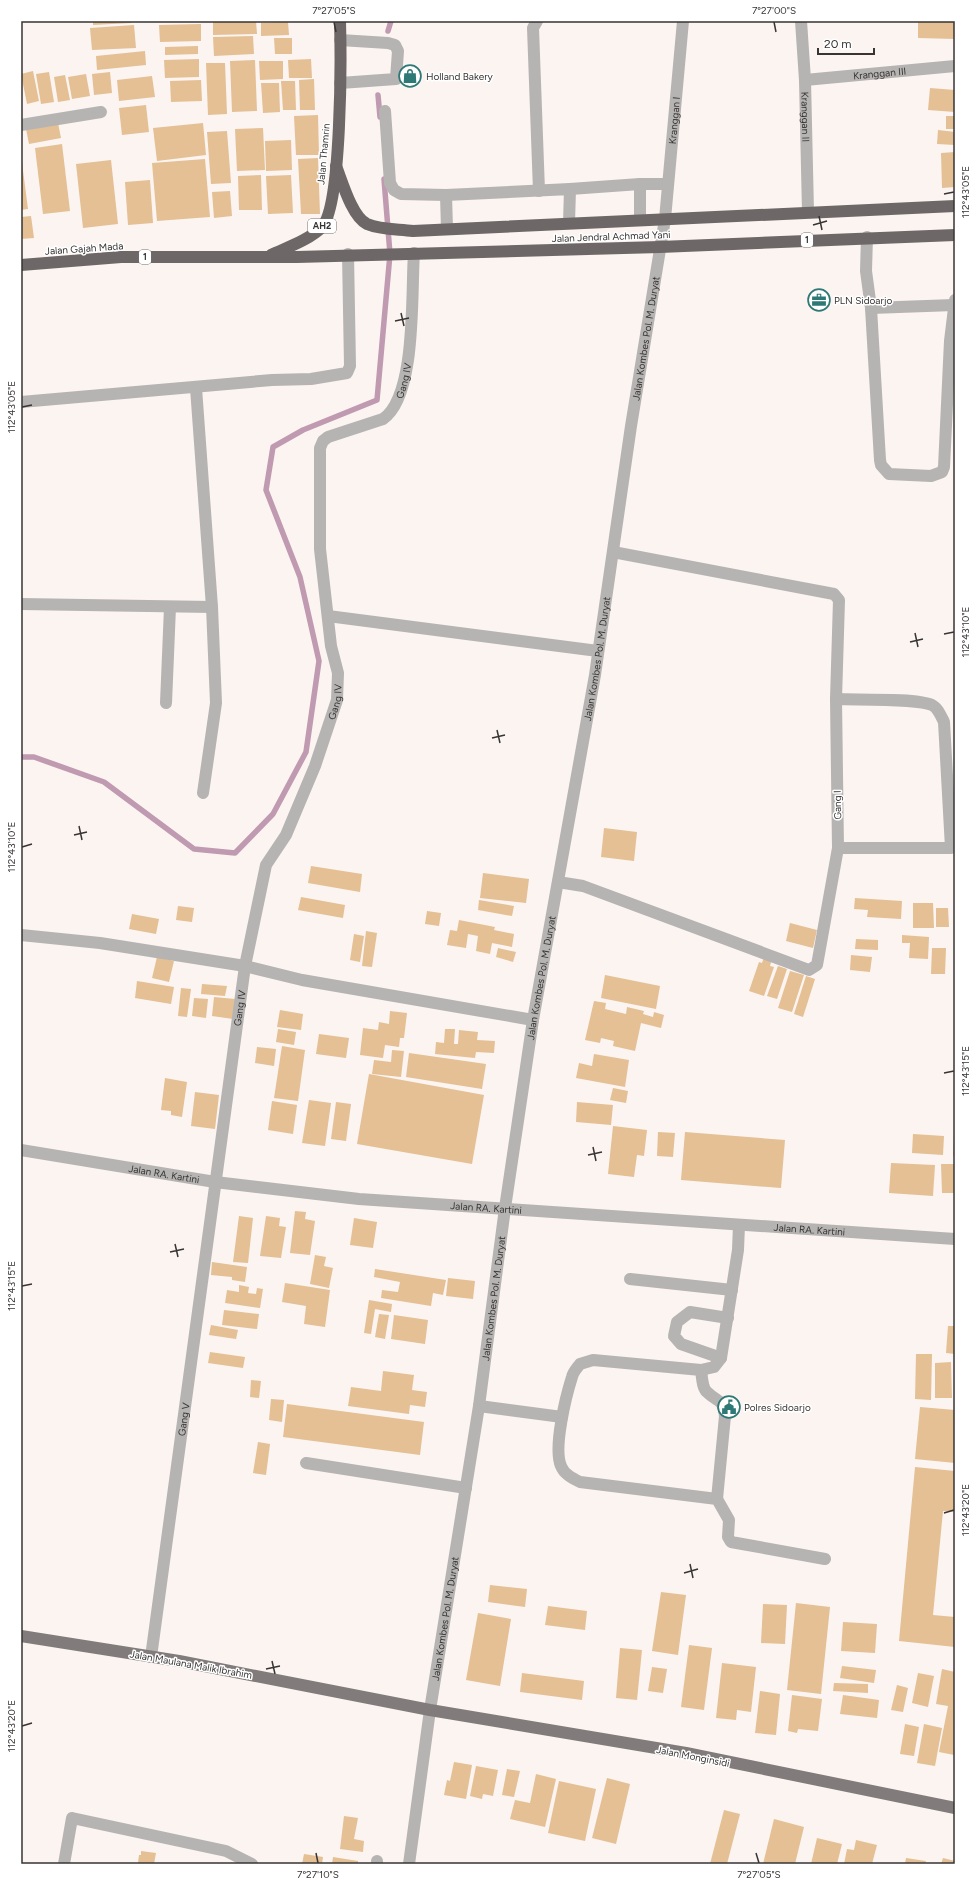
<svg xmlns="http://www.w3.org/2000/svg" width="976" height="1885" viewBox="0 0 976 1885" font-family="Figtree,sans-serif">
  <rect width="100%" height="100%" fill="#fbf4f1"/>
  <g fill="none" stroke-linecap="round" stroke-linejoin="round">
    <g stroke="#c09ab0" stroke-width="5.5">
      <path d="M388 31 391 21"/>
      <path d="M378 95 380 117"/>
      <path d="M21 757H34L104 782 194 849 235 853 273 814 306 752 319 661 300 577 266 490 273 447 303 430 377 400 390 254 384 179"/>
    </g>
  </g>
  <g fill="#e4c094">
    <path d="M93 21H131V23L93 25Z"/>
    <path d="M213 21H256L257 34 213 35Z"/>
    <path d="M918 21H955V39L918 38Z"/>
    <path d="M288 22 289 35 261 36V23Z"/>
    <path d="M201 24V41L160 42 159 25Z"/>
    <path d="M134 25 136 48 92 50 90 28Z"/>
    <path d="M253 36 254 54 214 56 213 37Z"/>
    <path d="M274 38H292V54H275Z"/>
    <path d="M198 46V54L165 55V47Z"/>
    <path d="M145 51 146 65 97 70 96 56Z"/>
    <path d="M199 59V77L165 78 164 60Z"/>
    <path d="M311 59 312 78H289L288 60Z"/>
    <path d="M255 60 257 111 232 112 230 61Z"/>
    <path d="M259 61H283V79L260 80Z"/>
    <path d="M206 63H225L227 114 208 115Z"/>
    <path d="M33 71 39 101 27 104 21 74Z"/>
    <path d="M49 72 54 102 41 104 36 74Z"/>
    <path d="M110 72 112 93 94 95 92 74Z"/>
    <path d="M86 74 90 96 72 99 68 77Z"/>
    <path d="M65 75 70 100 58 102 54 77Z"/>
    <path d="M152 76 155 97 119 101 117 80Z"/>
    <path d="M314 79 315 110H300L299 80Z"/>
    <path d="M201 80 202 101 171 102 170 81Z"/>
    <path d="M281 81H295L296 110H283Z"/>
    <path d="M261 83H279L280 112 263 113Z"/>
    <path d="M930 88 955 90V112L928 110Z"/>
    <path d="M146 105 149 132 122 135 119 108Z"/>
    <path d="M318 115 319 155H296L294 116Z"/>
    <rect x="946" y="116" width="9" height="13"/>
    <path d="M58 123 61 138 29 144 26 129Z"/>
    <path d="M203 123 206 155 157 161 153 128Z"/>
    <path d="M263 128 265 170 237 171 235 129Z"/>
    <path d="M938 130 955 132V145L937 144Z"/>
    <path d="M227 131 231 183 211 184 207 132Z"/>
    <path d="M291 140 292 170 266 171 265 141Z"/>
    <path d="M62 144 70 211 43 214 35 148Z"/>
    <path d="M955 152V187L942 188 941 153Z"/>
    <path d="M21 155 28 209 21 210Z"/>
    <path d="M318 158 320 214H301L298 159Z"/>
    <path d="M205 159 210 217 157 221 152 163Z"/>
    <path d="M111 160 118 224 83 228 76 164Z"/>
    <path d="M261 175 262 210H239L238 176Z"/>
    <path d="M291 175 293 213 268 214 266 176Z"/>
    <path d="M150 180 153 223 128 225 125 182Z"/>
    <path d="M230 191 232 216 214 218 212 192Z"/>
    <path d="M31 216 34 238 21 239V217Z"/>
    <path d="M604 828 637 832 634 861 601 857Z"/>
    <path d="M311 866 362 874 360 892 308 883Z"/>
    <path d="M483 873 529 879 526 903 480 898Z"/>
    <path d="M301 897 345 905 343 918 298 910Z"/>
    <path d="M855 898 902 901 901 919 867 917 868 910 854 909Z"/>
    <path d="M479 900 514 906 512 916 478 910Z"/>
    <path d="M913 903H933L934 928H913Z"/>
    <path d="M178 906 194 908 192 922 176 920Z"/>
    <path d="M936 908H948L949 927H936Z"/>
    <path d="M427 911 441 913 439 926 425 924Z"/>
    <path d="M132 914 159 919 156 934 129 929Z"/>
    <path d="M459 920 495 927 494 930 514 934 512 947 492 943 490 954 476 951 478 936 468 934 466 948 447 945 450 930 457 931Z"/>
    <path d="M790 923 817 930 813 948 786 941Z"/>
    <path d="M366 931 377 933 372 967 362 966Z"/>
    <path d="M354 934 364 936 360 962 350 960Z"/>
    <path d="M902 935 929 937 928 959 909 958 910 943H902Z"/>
    <path d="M856 939 878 940V950L855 949Z"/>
    <path d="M498 948 516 952 513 962 496 957Z"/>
    <path d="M932 948H946L945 974H931Z"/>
    <path d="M851 955 872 957 870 972 850 970Z"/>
    <path d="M157 957 174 961 169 982 152 978Z"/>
    <path d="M764 957 772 959 770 966 774 967 764 996 749 991 759 962 762 963Z"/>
    <path d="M778 966 787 969 777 999 767 996Z"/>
    <path d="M790 971 804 975 792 1012 778 1008Z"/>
    <path d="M605 975 660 986 656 1009 601 998Z"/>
    <path d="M806 976 815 979 803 1017 794 1014Z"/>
    <path d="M137 981 174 987 171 1004 135 998Z"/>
    <path d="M202 984 227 986 225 996 201 994Z"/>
    <path d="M181 988 191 989 187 1017 178 1016Z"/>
    <path d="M214 997 235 999 233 1019 212 1016Z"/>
    <path d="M194 998 208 999 206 1018 192 1016Z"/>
    <path d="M594 1001 606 1003 605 1009 626 1014 627 1007 644 1011 643 1014 653 1017 654 1012 664 1015 661 1028 641 1023 635 1051 613 1046 614 1041 601 1038 600 1043 585 1040Z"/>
    <path d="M280 1010 303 1014 301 1030 277 1027Z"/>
    <path d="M390 1011 407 1013 404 1038H400L399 1047 385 1045 383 1058 360 1055 363 1028 378 1030 379 1022 389 1024Z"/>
    <path d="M278 1029 296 1032 294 1045 276 1042Z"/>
    <path d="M445 1029H455L454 1044H458L459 1030 478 1032 477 1040 495 1041 494 1053 476 1052 475 1058 435 1054 436 1042 444 1043Z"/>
    <path d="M319 1034 349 1038 346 1058 316 1054Z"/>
    <path d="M282 1046 305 1050 298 1101 274 1098Z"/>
    <path d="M257 1047 276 1049 274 1066 255 1063Z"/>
    <path d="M392 1050 404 1051 401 1077 372 1074 374 1060 391 1062Z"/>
    <path d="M409 1053 486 1064 482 1089 406 1077Z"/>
    <path d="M594 1054 629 1060 625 1087 576 1078 579 1063 592 1066Z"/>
    <path d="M369 1074 484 1095 472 1164 357 1144Z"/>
    <path d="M165 1078 187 1082 182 1117 171 1115V1111L161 1110Z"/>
    <path d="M613 1088 628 1091 626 1103 610 1100Z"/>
    <path d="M195 1092 219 1095 215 1129 191 1126Z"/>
    <path d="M309 1100 331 1103 325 1146 302 1143Z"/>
    <path d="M272 1101 297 1105 293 1134 268 1130Z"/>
    <path d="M336 1102 351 1104 346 1141 331 1139Z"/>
    <path d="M577 1102 613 1105 611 1125 576 1122Z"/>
    <path d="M613 1126 647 1130 644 1156 637 1155 634 1177 608 1174Z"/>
    <path d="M658 1132 675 1133 673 1157 657 1156Z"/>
    <path d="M685 1132 785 1140 781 1188 681 1180Z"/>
    <path d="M913 1134 944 1136 943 1155 912 1153Z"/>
    <path d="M954 1136H955V1156H953Z"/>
    <path d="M891 1163 935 1165 933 1196 889 1193Z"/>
    <path d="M941 1164H955V1193H942Z"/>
    <path d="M295 1211 306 1212 305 1219 315 1221 310 1255 290 1253Z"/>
    <path d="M239 1216 253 1218 248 1263 233 1262Z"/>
    <path d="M266 1216 280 1218 279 1226 286 1227 281 1258 260 1256Z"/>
    <path d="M354 1218 377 1222 373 1248 350 1245Z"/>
    <path d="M315 1255 326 1257 324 1266 333 1268 329 1288 310 1284Z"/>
    <path d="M212 1262 247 1267 245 1282 232 1280V1277L211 1275Z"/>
    <path d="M375 1269 446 1280 443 1295 433 1293 431 1306 381 1298 382 1290 398 1292 400 1282 374 1277Z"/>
    <path d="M448 1278 475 1281 473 1299 446 1296Z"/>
    <path d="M285 1283 330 1290 325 1327 304 1324 306 1306 282 1302Z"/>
    <path d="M239 1285 249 1287 248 1293 256 1294 257 1288 263 1289 260 1308 225 1303 227 1290 239 1292Z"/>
    <path d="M369 1300 392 1304 391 1312 375 1309 371 1334 364 1333Z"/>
    <path d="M224 1310 259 1314 257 1329 222 1325Z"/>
    <path d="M379 1314 389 1315 385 1339 375 1337Z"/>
    <path d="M394 1315 428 1320 425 1344 391 1339Z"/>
    <path d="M211 1325 238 1330 236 1339 209 1335Z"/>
    <path d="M948 1326H955V1354L946 1353Z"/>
    <path d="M210 1352 245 1357 243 1368 208 1363Z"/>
    <path d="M916 1354H932L931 1400 915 1399Z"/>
    <path d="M951 1362 952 1398H935V1363Z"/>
    <path d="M383 1371 414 1375 412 1390 427 1392 425 1407 410 1405 409 1414 348 1406 351 1387 381 1391Z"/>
    <path d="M251 1380 261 1381 259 1398 250 1397Z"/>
    <path d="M271 1399 284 1400 282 1422 269 1420Z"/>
    <path d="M287 1404 424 1422 420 1455 283 1437Z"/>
    <path d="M920 1407 955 1410V1463L915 1459Z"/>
    <path d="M258 1442 270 1444 266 1475 253 1473Z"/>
    <path d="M915 1467 955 1471V1512L943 1511 933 1615 955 1617V1647L899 1641Z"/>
    <path d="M490 1585 527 1589 525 1607 488 1602Z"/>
    <path d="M661 1592 686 1595 678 1655 652 1651Z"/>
    <path d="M796 1603 830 1607 821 1694 787 1690Z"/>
    <path d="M763 1604 787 1605 785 1644 761 1643Z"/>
    <path d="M548 1606 587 1611 585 1630 545 1625Z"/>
    <path d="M478 1613 511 1619 500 1686 466 1680Z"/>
    <path d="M843 1622 877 1624 875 1653 841 1651Z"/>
    <path d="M689 1645 712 1648 704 1710 681 1707Z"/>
    <path d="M620 1648 642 1650 637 1700 616 1698Z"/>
    <path d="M722 1663 756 1667 751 1712 737 1710 736 1720 716 1718Z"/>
    <path d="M842 1666 876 1670 874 1683 840 1678Z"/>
    <path d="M652 1667 667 1669 663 1693 648 1691Z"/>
    <path d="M942 1669 955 1672 954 1755 939 1752 948 1706 936 1704Z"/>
    <path d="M522 1673 584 1681 582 1700 520 1692Z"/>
    <path d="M918 1673 934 1676 928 1707 912 1703Z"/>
    <path d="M834 1683 868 1684V1693L833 1691Z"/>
    <path d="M897 1685 908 1688 903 1712 891 1710Z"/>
    <path d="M760 1691 780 1694 776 1735 755 1733Z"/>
    <path d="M792 1695 822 1699 818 1731 798 1729 797 1733 788 1731Z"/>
    <path d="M843 1695 879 1700 877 1718 840 1714Z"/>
    <path d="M905 1724 919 1727 914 1756 900 1754Z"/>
    <path d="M924 1724 942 1728 935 1766 917 1763Z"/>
    <path d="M454 1762 472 1765 466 1799 444 1795 447 1780 450 1781Z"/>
    <path d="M476 1766 498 1770 493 1796 483 1794 482 1799 470 1796Z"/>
    <path d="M507 1769 520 1771 514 1797 502 1795Z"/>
    <path d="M536 1774 556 1779 545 1827 510 1819 515 1800 530 1803Z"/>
    <path d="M607 1778 630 1784 616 1844 592 1838Z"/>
    <path d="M559 1781 596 1789 585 1841 548 1833Z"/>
    <path d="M724 1810 740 1814 727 1864H710Z"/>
    <path d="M344 1816 358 1818 354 1839 364 1841 363 1852 340 1849Z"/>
    <path d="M774 1819 804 1827 795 1864H763Z"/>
    <path d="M817 1838 842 1844 837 1864H811Z"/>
    <path d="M856 1840 877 1845 872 1864H844L847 1849 854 1850Z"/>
    <path d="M141 1851 156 1853 154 1864 138 1863 139 1855H141Z"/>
    <path d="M304 1854 323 1857 322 1864H302Z"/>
    <path d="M333 1857 358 1861V1864H332Z"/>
    <path d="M906 1858 926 1861 925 1864H905Z"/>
    <path d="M943 1858 955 1861V1864H941Z"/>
  </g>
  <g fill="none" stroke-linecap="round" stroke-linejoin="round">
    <g stroke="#b6b3b3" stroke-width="12">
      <path d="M537 21 533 28 539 191"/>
      <path id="s1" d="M801 21 805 80 808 212"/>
      <path id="s2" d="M805 80 955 66"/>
      <path d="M340 83 396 79 398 51 395 45 388 43 340 40"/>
      <path d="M385 111 390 183 394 190 401 194 446 195"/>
      <path d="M21 125 101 112"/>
      <path d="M640 184V220"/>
      <path d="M570 189 640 184H668"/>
      <path d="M447 229 446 195 570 189 569 223"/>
      <path d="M867 237 866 271 871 308 880 460 881 465 889 474 931 476 942 472 944 467 950 341 955 300"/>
      <path d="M871 308 954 305"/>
      <path d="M196 388 212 607 216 703 203 793"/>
      <path d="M21 402 272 380 311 379 347 373 350 366 348 254"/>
      <path d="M21 604 212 607"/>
      <path d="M328 616 598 651"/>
      <path d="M836 699C857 700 916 698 932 705 938 708 941 716 944 722L951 848H838"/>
      <path d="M166 703 170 607"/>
      <path d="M558 882 583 886 809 970 817 965 838 848 836 699 839 600 834 594 613 552"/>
      <path d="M21 935 100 943 245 966 302 980 533 1020"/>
      <path id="s3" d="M21 1150 215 1182 359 1199 955 1239"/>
      <path d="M739 1225 738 1250 721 1358 714 1367 701 1370 593 1360 580 1364C577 1368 573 1372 572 1377 566 1396 553 1448 561 1466 564 1474 572 1478 580 1482L717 1499 729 1520 728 1537 731 1542 825 1559"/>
      <path d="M630 1279 732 1290"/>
      <path d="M721 1358 681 1344 674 1336 677 1322 690 1312 728 1318"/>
      <path d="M701 1370C702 1376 702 1388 707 1392 718 1403 723 1398 725 1416L717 1499"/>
      <path d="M479 1406 562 1417"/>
      <path d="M306 1463 466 1488"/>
      <path id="s4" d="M151 1657 245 966 266 865 286 835 315 766 337 700 338 673 331 646 320 549V448L323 441 328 437 383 419C417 396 411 292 414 253"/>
      <path d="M64 1864 72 1818 226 1851 252 1864"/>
      <path d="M377 1864V1861"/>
      <path id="s5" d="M409 1864 430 1710 479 1406 505 1208 533 1020 595 675 631 426 665 219 683 21"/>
    </g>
    <path stroke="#817b7b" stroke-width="12" d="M21 1636 179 1661 430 1710 686 1753 955 1808"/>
    <g stroke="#6e6768" stroke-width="12">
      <path d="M336 166C342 181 352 217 367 224 381 230 398 229 413 231L955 206"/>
      <path d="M271 255C288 247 309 240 322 227 342 205 341 55 340 21"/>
      <path d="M21 265 121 257H297L660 247 955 235"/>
    </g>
  </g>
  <path fill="none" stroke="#373433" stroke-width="1.5" d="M334 22 336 32M774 22 776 32M944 194 954 192M819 216 822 230M813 225 827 221M401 313 404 326M395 321 409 318M22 407 32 405M915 633 918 647M944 634 954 632M910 642 923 639M497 730 500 743M492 738 505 735M79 826 82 840M74 835 87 832M22 847 32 844M944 1073 954 1071M593 1147 596 1161M588 1155 602 1152M175 1244 178 1257M170 1252 184 1249M22 1286 32 1284M944 1513 954 1510M690 1564 693 1578M684 1573 698 1569M272 1661 275 1674M266 1669 280 1666M22 1726 32 1723M316 1853 318 1863M756 1853 759 1863"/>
  <defs>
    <g id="shop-ring" transform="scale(1.15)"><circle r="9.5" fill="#fff" stroke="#2e7875" stroke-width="1.5"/><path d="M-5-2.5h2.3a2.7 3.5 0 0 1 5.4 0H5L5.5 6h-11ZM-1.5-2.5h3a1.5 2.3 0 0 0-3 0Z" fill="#2e7875"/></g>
    <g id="office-ring" transform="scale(1.15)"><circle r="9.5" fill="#fff" stroke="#2e7875" stroke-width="1.5"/><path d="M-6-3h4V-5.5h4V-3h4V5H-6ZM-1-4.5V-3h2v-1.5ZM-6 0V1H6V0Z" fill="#2e7875"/></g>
    <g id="civic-ring" transform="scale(1.15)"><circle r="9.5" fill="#fff" stroke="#2e7875" stroke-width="1.5"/><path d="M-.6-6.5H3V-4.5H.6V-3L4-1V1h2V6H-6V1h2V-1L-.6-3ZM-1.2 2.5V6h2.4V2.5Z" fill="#2e7875"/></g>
  </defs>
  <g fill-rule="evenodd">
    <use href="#shop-ring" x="410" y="76"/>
    <use href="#office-ring" x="819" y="300"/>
    <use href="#civic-ring" x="729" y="1407"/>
  </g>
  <g text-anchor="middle" stroke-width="3" stroke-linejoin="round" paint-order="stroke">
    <g fill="#fff" stroke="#737170" stroke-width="1">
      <rect x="308" y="219" width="28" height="14" rx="3"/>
      <rect x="801" y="233" width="12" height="14" rx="3"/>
      <rect x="139" y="250" width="12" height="14" rx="3"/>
    </g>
    <g font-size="9" font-weight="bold" fill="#373433">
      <text x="322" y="229">AH2</text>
      <text x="807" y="243">1</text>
      <text x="145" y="260">1</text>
    </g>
    <g font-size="10" fill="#373433" stroke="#fff">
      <text dy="4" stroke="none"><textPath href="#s2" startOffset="75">Kranggan III</textPath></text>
      <text dy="4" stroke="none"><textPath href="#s1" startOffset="96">Kranggan II</textPath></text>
      <text dy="4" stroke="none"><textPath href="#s5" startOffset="1764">Kranggan I</textPath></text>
      <text transform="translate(323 154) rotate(-85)" y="4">Jalan Thamrin</text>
      <text transform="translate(611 236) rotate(-2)" y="4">Jalan Jendral Achmad Yani</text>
      <text transform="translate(84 248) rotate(-4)" y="4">Jalan Gajah Mada</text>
      <text dy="4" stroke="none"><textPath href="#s5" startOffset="1544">Jalan Kombes Pol. M. Duryat</textPath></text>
      <text dy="4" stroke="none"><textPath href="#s4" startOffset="1351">Gang IV</textPath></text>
      <text dy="4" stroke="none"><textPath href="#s5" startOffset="1220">Jalan Kombes Pol. M. Duryat</textPath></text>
      <text dy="4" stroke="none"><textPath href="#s4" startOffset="979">Gang IV</textPath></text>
      <text transform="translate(837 805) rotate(-91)" y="4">Gang I</text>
      <text dy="4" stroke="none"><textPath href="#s5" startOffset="896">Jalan Kombes Pol. M. Duryat</textPath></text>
      <text dy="4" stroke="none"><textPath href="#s4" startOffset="655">Gang IV</textPath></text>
      <text dy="4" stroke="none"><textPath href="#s3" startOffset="145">Jalan RA. Kartini</textPath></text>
      <text dy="4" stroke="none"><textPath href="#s3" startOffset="469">Jalan RA. Kartini</textPath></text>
      <text dy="4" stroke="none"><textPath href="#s3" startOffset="793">Jalan RA. Kartini</textPath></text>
      <text dy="4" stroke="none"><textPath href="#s5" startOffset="572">Jalan Kombes Pol. M. Duryat</textPath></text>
      <text dy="4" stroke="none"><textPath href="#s4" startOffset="240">Gang V</textPath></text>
      <text dy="4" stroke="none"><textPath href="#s5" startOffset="248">Jalan Kombes Pol. M. Duryat</textPath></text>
      <text transform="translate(191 1664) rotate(10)" y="4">Jalan Maulana Malik Ibrahim</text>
      <text transform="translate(693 1756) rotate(11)" y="4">Jalan Monginsidi</text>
    </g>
    <g font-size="10" fill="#373433" stroke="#fff" text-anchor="start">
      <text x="426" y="80">Holland Bakery</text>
      <text x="834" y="304">PLN Sidoarjo</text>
      <text x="744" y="1411">Polres Sidoarjo</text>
    </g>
  </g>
  <rect width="976" height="1885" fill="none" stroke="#ffffff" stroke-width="44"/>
  <path d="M818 48v6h56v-6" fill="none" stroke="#373433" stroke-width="2"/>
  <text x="824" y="48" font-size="12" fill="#373433" stroke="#ffffff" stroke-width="3" paint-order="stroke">20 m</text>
  <rect x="22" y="22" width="932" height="1841" fill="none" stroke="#373433" stroke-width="1.5"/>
  <g font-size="10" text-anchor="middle" fill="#373433">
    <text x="334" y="14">7°27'05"S</text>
    <text x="774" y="14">7°27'00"S</text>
    <text transform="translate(965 192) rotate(-90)" y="4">112°43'05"E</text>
    <text transform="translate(11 407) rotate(-90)" y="4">112°43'05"E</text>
    <text transform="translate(965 632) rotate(-90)" y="4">112°43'10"E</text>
    <text transform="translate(11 847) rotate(-90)" y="4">112°43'10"E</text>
    <text transform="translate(965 1071) rotate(-90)" y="4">112°43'15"E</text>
    <text transform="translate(11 1286) rotate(-90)" y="4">112°43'15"E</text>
    <text transform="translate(965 1510) rotate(-90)" y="4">112°43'20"E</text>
    <text transform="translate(11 1726) rotate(-90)" y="4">112°43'20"E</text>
    <text x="318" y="1878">7°27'10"S</text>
    <text x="759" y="1878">7°27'05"S</text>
  </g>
</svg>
